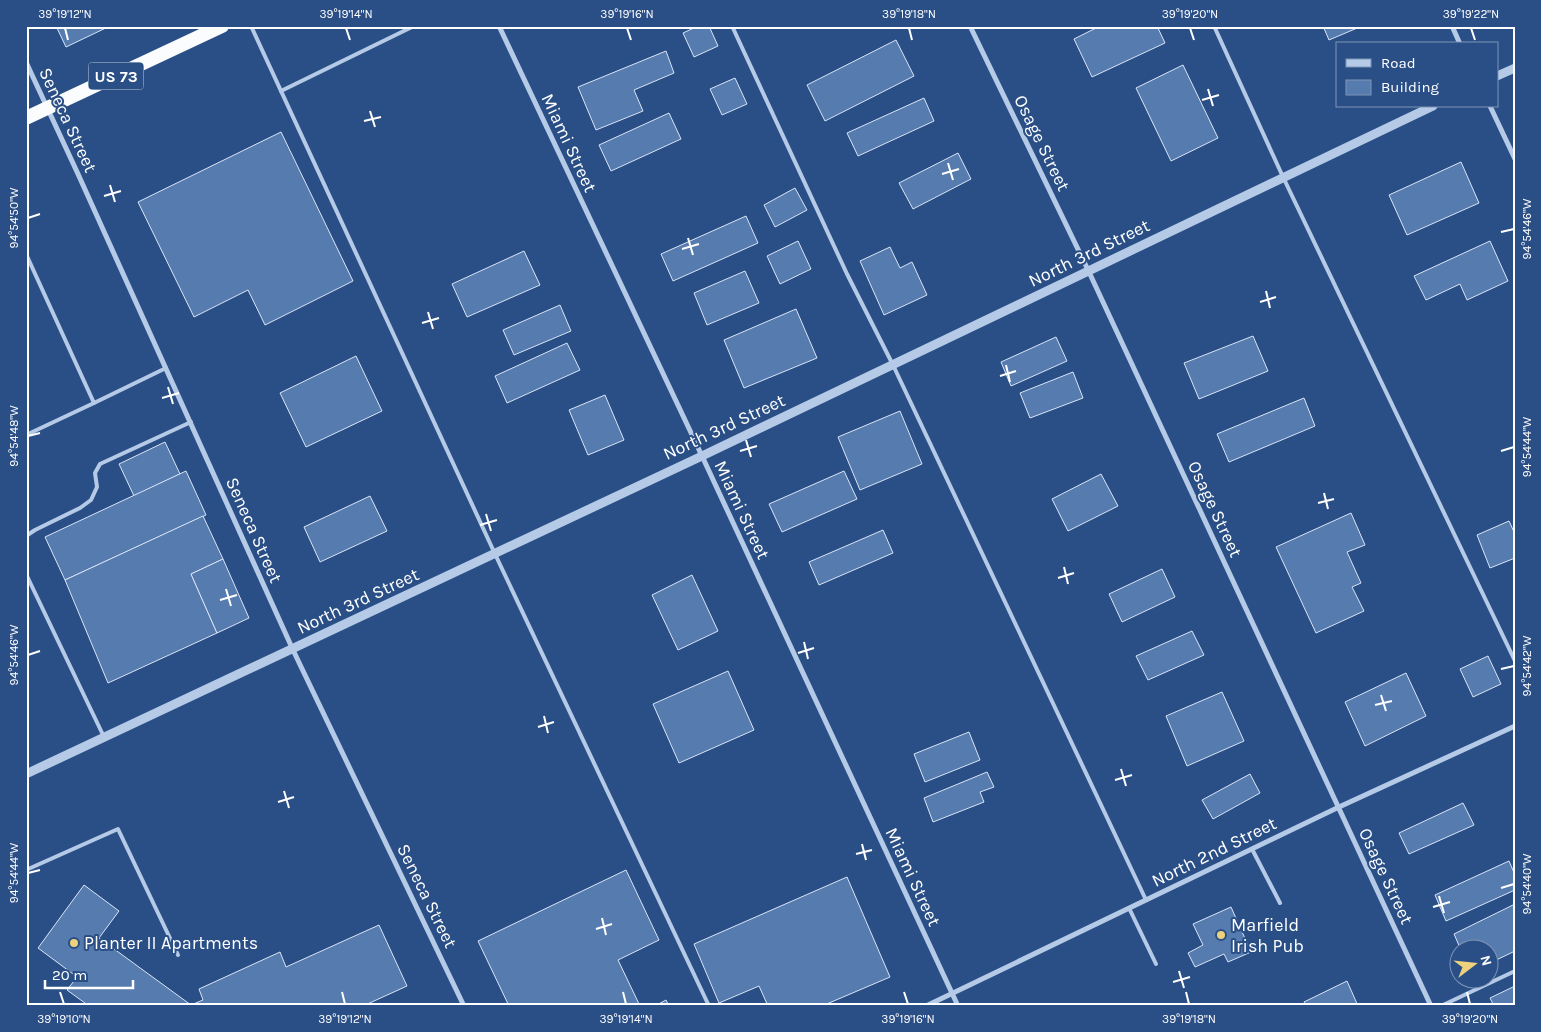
<svg xmlns="http://www.w3.org/2000/svg" width="1541" height="1032" viewBox="0 0 1541 1032" font-family="Karla,sans-serif">
  <rect width="100%" height="100%" fill="#2a4f86"/>
  <g fill="#567baf" stroke="#d9e5f6">
    <path d="M56 26H110L66 47Z"/>
    <path d="M698 26H709L718 46 694 57 683 33Z"/>
    <path d="M1100 26H1157L1165 43 1092 77 1074 39Z"/>
    <path d="M1323 26H1362L1329 40Z"/>
    <path d="M896 40 914 76 825 121 807 85Z"/>
    <path d="M666 51 674 73 634 90 643 111 596 130 578 87Z"/>
    <path d="M1183 65 1218 138 1171 161 1136 88Z"/>
    <path d="M735 78 747 104 722 115 710 89Z"/>
    <path d="M924 98 934 121 858 156 847 133Z"/>
    <path d="M669 113 681 139 611 171 599 145Z"/>
    <path d="M281 132 353 281 265 325 248 290 194 317 138 202Z"/>
    <path d="M958 153 971 179 913 209 899 183Z"/>
    <path d="M1461 162 1479 203 1407 235 1389 195Z"/>
    <path d="M795 188 807 210 775 227 764 205Z"/>
    <path d="M746 216 758 243 673 281 661 254Z"/>
    <path d="M798 241 811 269 780 284 767 256Z"/>
    <path d="M1490 241 1508 281 1467 300 1460 284 1426 300 1414 276Z"/>
    <path d="M890 247 900 268 912 262 927 295 884 315 860 261Z"/>
    <path d="M524 251 540 285 467 317 452 284Z"/>
    <path d="M745 271 759 303 707 325 694 293Z"/>
    <path d="M560 305 571 331 514 355 503 330Z"/>
    <path d="M796 309 817 358 744 388 724 340Z"/>
    <path d="M1253 336 1268 371 1199 399 1184 363Z"/>
    <path d="M1056 337 1067 361 1011 386 1001 362Z"/>
    <path d="M567 343 580 370 507 403 495 376Z"/>
    <path d="M356 356 382 411 306 447 280 393Z"/>
    <path d="M1073 372 1083 398 1030 418 1020 393Z"/>
    <path d="M605 395 624 440 588 455 569 410Z"/>
    <path d="M1304 398 1315 426 1229 462 1217 434Z"/>
    <path d="M900 411 922 464 860 490 838 437Z"/>
    <path d="M165 442 180 474 134 496 119 464Z"/>
    <path d="M186 471 206 515 65 580 45 537Z"/>
    <path d="M844 471 857 499 782 532 769 504Z"/>
    <path d="M1101 474 1118 506 1068 531 1052 499Z"/>
    <path d="M370 496 387 531 320 562 304 527Z"/>
    <path d="M1351 513 1365 545 1347 552 1361 583 1352 587 1364 611 1316 633 1276 547Z"/>
    <path d="M203 516 223 559 191 574 217 633 108 683 65 580Z"/>
    <path d="M1509 521 1515 534V558L1490 568 1477 535Z"/>
    <path d="M883 530 893 553 819 585 809 562Z"/>
    <path d="M223 559 249 618 217 633 191 574Z"/>
    <path d="M1162 569 1175 597 1122 622 1109 594Z"/>
    <path d="M692 575 718 631 678 650 652 595Z"/>
    <path d="M1192 631 1204 655 1148 680 1136 656Z"/>
    <path d="M1488 656 1501 684 1473 697 1460 669Z"/>
    <path d="M728 671 754 730 679 763 653 704Z"/>
    <path d="M1406 673 1426 716 1365 746 1345 702Z"/>
    <path d="M1222 692 1244 741 1187 766 1166 716Z"/>
    <path d="M969 732 980 760 925 782 914 754Z"/>
    <path d="M987 772 994 787 980 792 984 802 933 822 924 798Z"/>
    <path d="M1250 774 1260 793 1213 819 1202 800Z"/>
    <path d="M1463 803 1474 825 1409 854 1399 833Z"/>
    <path d="M1509 861 1515 875V890L1446 921 1435 895Z"/>
    <path d="M626 870 659 940 618 960 640 1006H509L478 941Z"/>
    <path d="M847 877 890 977 822 1006H768L759 986 719 1003 694 944Z"/>
    <path d="M84 885 119 911 99 938 191 1005 203 1000 199 989 280 952 286 967 379 925 407 986 363 1006H89L67 990 77 977 38 948Z"/>
    <path d="M1515 904V951L1488 964V950H1461L1454 934Z"/>
    <path d="M1231 907 1251 952 1228 962 1224 954 1195 967 1188 953 1203 945 1193 924Z"/>
    <path d="M1347 981 1358 1006H1306L1304 1002Z"/>
    <path d="M1515 986V1006H1494L1490 998Z"/>
    <path d="M666 1000 669 1006H655Z"/>
  </g>
  <g fill="none" stroke-linecap="round" stroke-linejoin="round">
    <g stroke="#b5cae7" stroke-width="4">
      <path d="M251 26 495 554 709 1006"/>
      <path d="M732 26 847 274 893 365 1146 900"/>
      <path d="M1214 26 1283 177 1515 661"/>
      <path d="M281 91 414 26"/>
      <path d="M26 254 94 403 166 368"/>
      <path d="M26 435 94 403"/>
      <path d="M26 536 35 530 80 508 91 500 97 487 95 473 100 464 191 422"/>
      <path d="M26 574 104 737"/>
      <path d="M1252 849 1280 903"/>
      <path d="M26 870 118 829 178 955"/>
      <path d="M1129 908 1156 964"/>
      <path d="M1441 1006 1515 971"/>
    </g>
    <g stroke="#b5cae7" stroke-width="5">
      <path d="M499 26 702 456 958 1006"/>
      <path d="M970 26 1089 272 1431 1006"/>
      <path d="M1452 26 1460 44"/>
      <path d="M26 62 78 174 293 650 464 1006"/>
      <path d="M1490 106 1515 159"/>
      <path d="M926 1006 1339 807 1515 726"/>
    </g>
    <g stroke="#b5cae7" stroke-width="9">
      <path d="M1497 76 1515 68"/>
      <path d="M26 774 702 456 1433 106"/>
    </g>
    <path stroke="#fbfcfe" stroke-width="14" d="M26 118 222 26"/>
  </g>
  <path fill="none" stroke="#fff" stroke-width="2" d="M65 28 68 40M346 28 350 40M627 28 631 40M909 28 912 40M1190 28 1194 40M1471 28 1475 40M1208 89 1213 106M1202 100 1219 95M370 111 375 127M364 121 381 117M948 163 953 180M942 174 959 169M110 185 115 202M104 196 121 191M28 218 40 214M1501 232 1514 229M688 238 693 255M682 249 699 244M1266 291 1270 308M1260 302 1276 297M428 312 433 329M422 323 439 318M1006 365 1010 382M1000 376 1016 371M168 387 173 404M162 398 179 393M28 436 40 433M746 440 751 457M740 451 757 446M1501 451 1514 447M1324 493 1328 509M1318 503 1334 499M486 514 491 531M480 525 497 520M1064 567 1068 584M1058 578 1074 573M226 589 231 606M220 600 237 595M804 642 808 659M798 653 814 648M28 655 40 651M1501 669 1514 666M1381 695 1386 711M1375 705 1392 701M544 716 548 733M538 727 554 722M1121 769 1126 786M1115 780 1132 775M284 791 289 808M278 802 294 797M862 844 866 860M856 854 872 850M28 873 40 870M1501 888 1514 884M1439 896 1444 913M1433 907 1450 902M602 918 606 935M596 929 612 924M1179 971 1184 988M1173 982 1190 977M60 992 64 1004M342 992 345 1004M623 992 626 1004M904 992 908 1004M1186 992 1189 1004M1467 992 1470 1004"/>
  <g fill="#eed17d" stroke="#2a4f86" stroke-width="2">
    <circle cx="1221" cy="935" r="5"/>
    <circle cx="74" cy="943" r="5"/>
  </g>
  <g text-anchor="middle" stroke-width="4" stroke-linejoin="round" paint-order="stroke">
    <rect fill="#2a4f86" stroke="#bfcadb" stroke-width="1" x="88.5" y="62.5" width="55" height="27" rx="4"/>
    <g font-size="16" font-weight="bold" fill="#fff">
      <text x="116" y="82">US 73</text>
    </g>
    <g font-size="18" fill="#fff" stroke="#2a4f86">
      <text transform="translate(68 120) rotate(65)" y="6">Seneca Street</text>
      <text transform="translate(569 143) rotate(65)" y="6">Miami Street</text>
      <text transform="translate(1042 143) rotate(64)" y="6">Osage Street</text>
      <text transform="translate(1089 253) rotate(-26)" y="6">North 3rd Street</text>
      <text transform="translate(724 427) rotate(-25)" y="6">North 3rd Street</text>
      <text transform="translate(1215 509) rotate(65)" y="6">Osage Street</text>
      <text transform="translate(742 510) rotate(65)" y="6">Miami Street</text>
      <text transform="translate(254 530) rotate(66)" y="6">Seneca Street</text>
      <text transform="translate(358 601) rotate(-25)" y="6">North 3rd Street</text>
      <text transform="translate(1214 852) rotate(-26)" y="6">North 2nd Street</text>
      <text transform="translate(1386 876) rotate(65)" y="6">Osage Street</text>
      <text transform="translate(913 877) rotate(65)" y="6">Miami Street</text>
      <text transform="translate(427 896) rotate(64)" y="6">Seneca Street</text>
    </g>
    <g font-size="18" fill="#fff" stroke="#2a4f86" text-anchor="start">
      <text x="1231" y="931">Marfield<tspan x="1231" dy="21">Irish Pub</tspan></text>
      <text x="84" y="949">Planter II Apartments</text>
    </g>
  </g>
  <rect width="1541" height="1032" fill="none" stroke="#2a4f86" stroke-width="55"/>
  <rect x="1336" y="42" width="162" height="65" fill="#2a4f86" stroke="#7f95b6"/>
  <rect x="1346" y="59" width="25" height="8" fill="#b5cae7" stroke="#7f95b6"/>
  <text x="1381" y="68" font-size="15" fill="#ffffff">Road</text>
  <rect x="1346" y="80" width="25" height="15" fill="#567baf" stroke="#7f95b6"/>
  <text x="1381" y="92" font-size="15" fill="#ffffff">Building</text>
  <g transform="translate(1474 964) rotate(74)"><circle r="24" fill="#2a4f86" stroke="#7f95b6"/>
  <path d="M0-4L9 19L0 12L-9 19Z" fill="#eed17d"/>
  <text y="-8" font-size="14" font-weight="bold" text-anchor="middle" fill="#ffffff">N</text>
  </g>
  <path d="M45 980v8h88v-8" fill="none" stroke="#ffffff" stroke-width="2.5"/>
  <text x="52" y="980" font-size="15" fill="#ffffff" stroke="#2a4f86" stroke-width="4" paint-order="stroke">20 m</text>
  <rect x="28" y="28" width="1486" height="976" fill="none" stroke="#fff" stroke-width="2"/>
  <g font-size="12" text-anchor="middle" fill="#fff">
    <text x="65" y="18">39°19'12"N</text>
    <text x="346" y="18">39°19'14"N</text>
    <text x="627" y="18">39°19'16"N</text>
    <text x="909" y="18">39°19'18"N</text>
    <text x="1190" y="18">39°19'20"N</text>
    <text x="1471" y="18">39°19'22"N</text>
    <text transform="translate(14 218) rotate(-90)" y="4">94°54'50"W</text>
    <text transform="translate(1527 229) rotate(-90)" y="4">94°54'46"W</text>
    <text transform="translate(14 436) rotate(-90)" y="4">94°54'48"W</text>
    <text transform="translate(1527 447) rotate(-90)" y="4">94°54'44"W</text>
    <text transform="translate(14 655) rotate(-90)" y="4">94°54'46"W</text>
    <text transform="translate(1527 666) rotate(-90)" y="4">94°54'42"W</text>
    <text transform="translate(14 873) rotate(-90)" y="4">94°54'44"W</text>
    <text transform="translate(1527 884) rotate(-90)" y="4">94°54'40"W</text>
    <text x="64" y="1023">39°19'10"N</text>
    <text x="345" y="1023">39°19'12"N</text>
    <text x="626" y="1023">39°19'14"N</text>
    <text x="908" y="1023">39°19'16"N</text>
    <text x="1189" y="1023">39°19'18"N</text>
    <text x="1470" y="1023">39°19'20"N</text>
  </g>
</svg>
